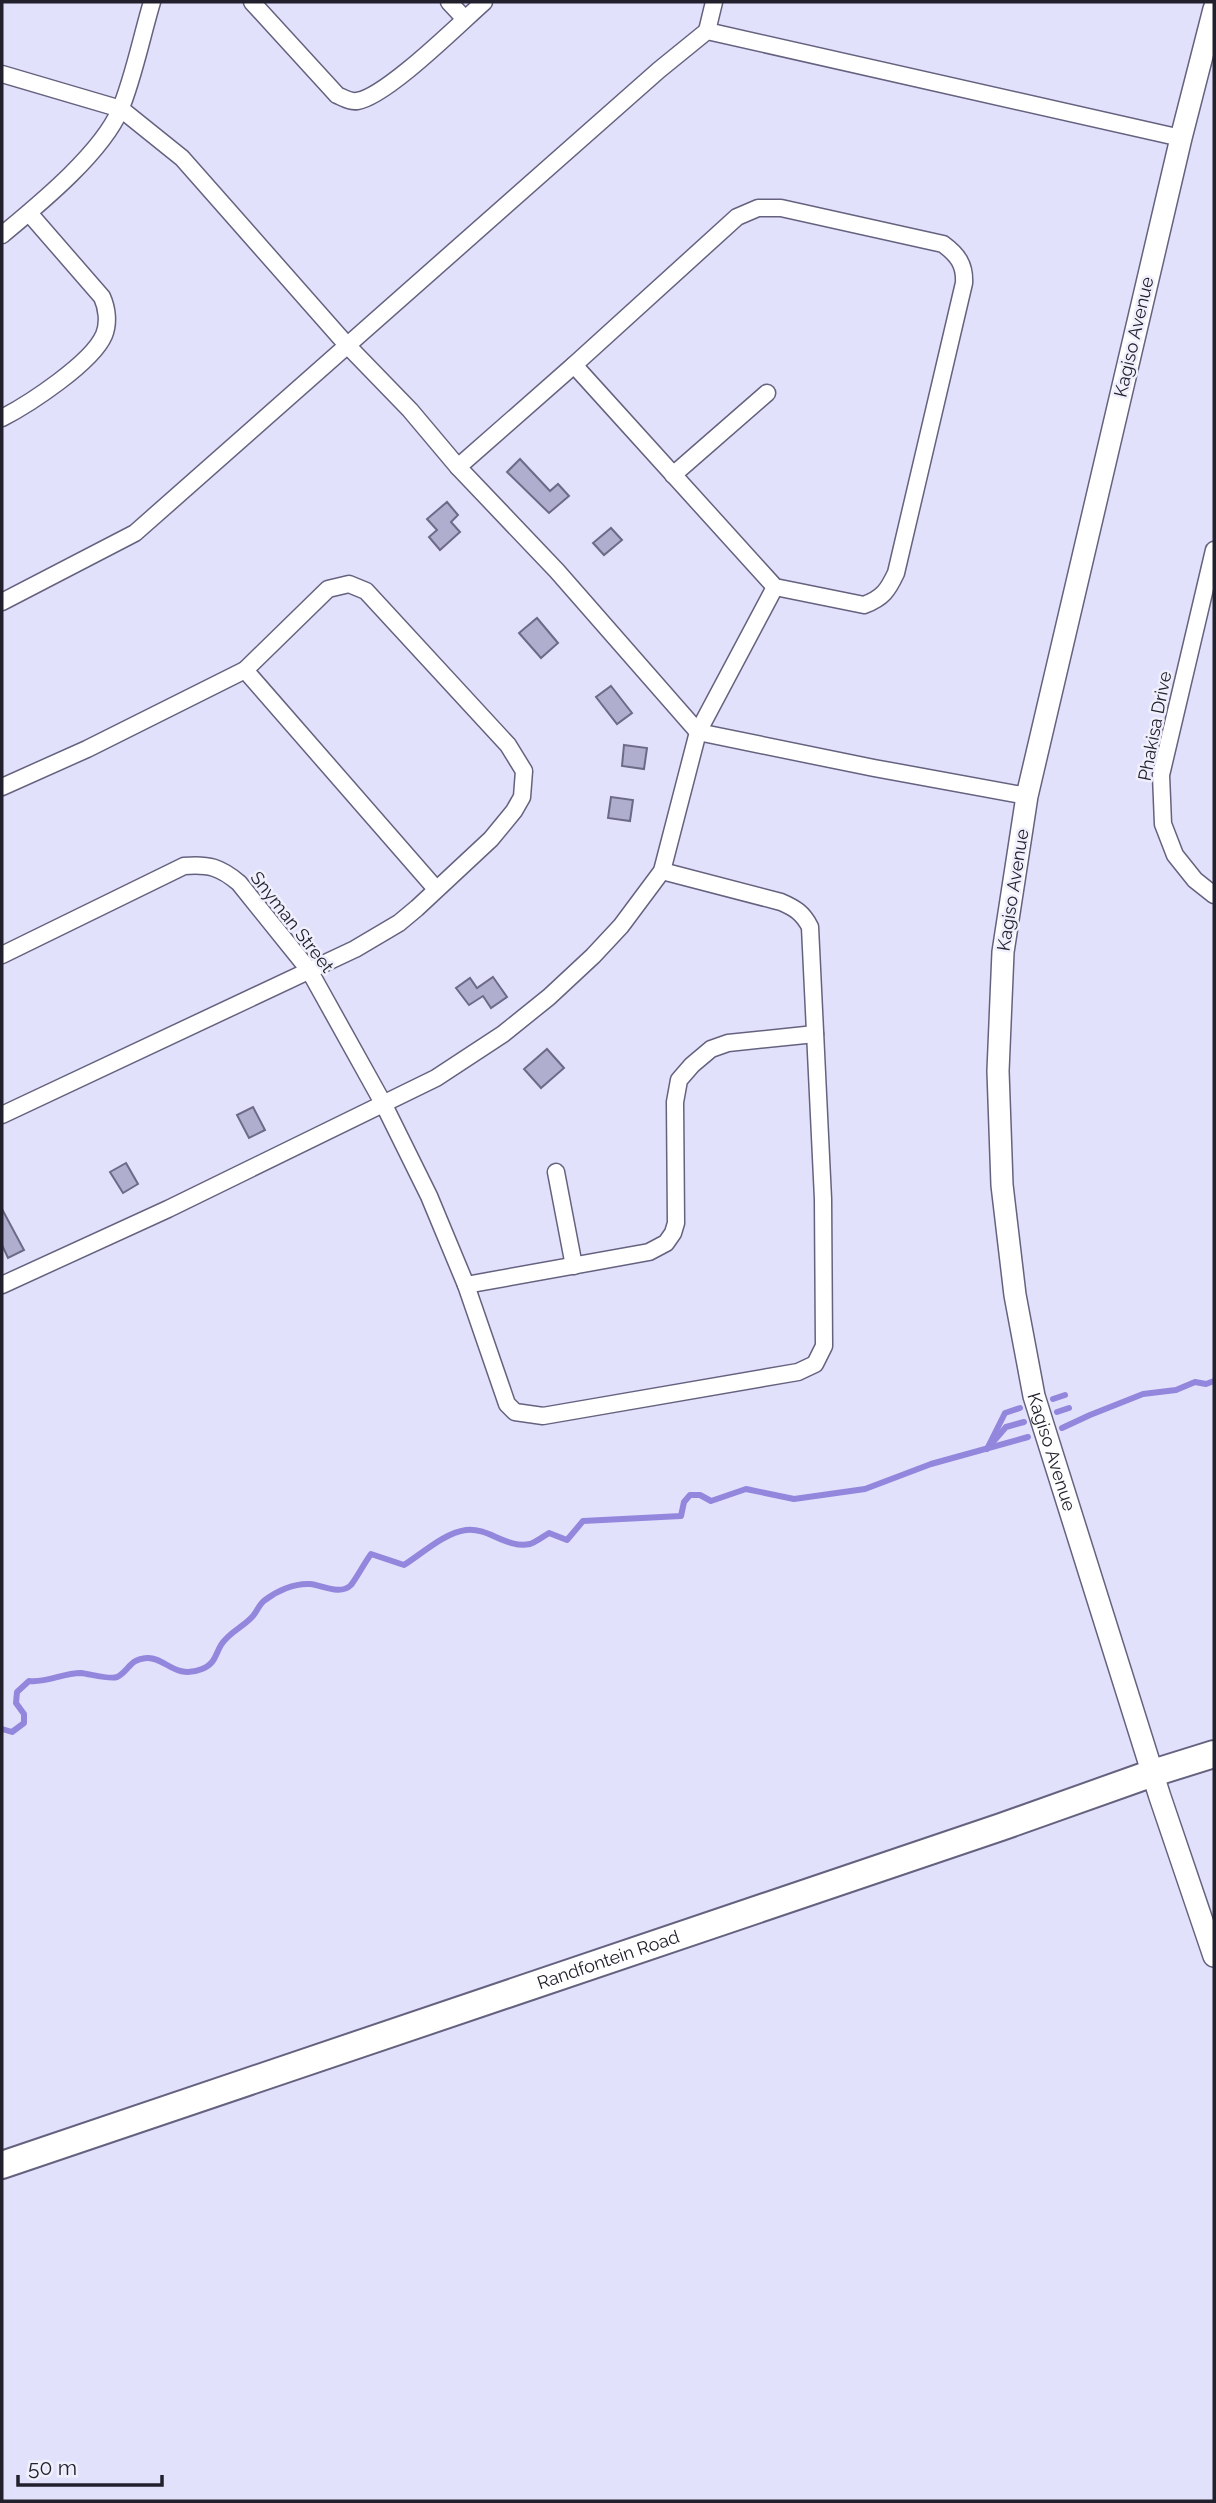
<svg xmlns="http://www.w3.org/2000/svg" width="1216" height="2503" viewBox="0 0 1216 2503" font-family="Raleway,sans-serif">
  <rect width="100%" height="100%" fill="#e2e1fc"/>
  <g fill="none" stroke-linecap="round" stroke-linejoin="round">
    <g stroke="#9287dd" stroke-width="6">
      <path d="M1053 1399 1065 1395"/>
      <path d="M1057 1412 1069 1408"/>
      <path d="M1062 1428 1090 1415 1143 1394 1176 1390 1195 1382 1206 1384 1214 1381"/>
      <path d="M993 1442 1006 1427 1024 1422"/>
      <path d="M987 1449 1005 1413 1020 1408"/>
      <path d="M2 1729 12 1732 24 1723V1714L16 1703 17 1692 29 1681C48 1683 62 1673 81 1673 90 1674 111 1680 117 1677 129 1671 129 1659 147 1658 165 1657 175 1680 202 1669 215 1664 215 1655 221 1645 228 1633 243 1627 252 1617 257 1612 259 1604 265 1600 277 1591 294 1583 310 1584 322 1585 340 1596 351 1585 356 1579 365 1562 371 1554L404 1565C423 1553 444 1533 466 1530 488 1527 507 1549 530 1544 536 1542 544 1536 549 1533L567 1540 583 1521 681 1516 684 1502 690 1495H700L711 1501 746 1489 794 1499 865 1489 931 1464 1028 1437"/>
    </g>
  </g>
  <g fill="#b0aece" stroke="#6c6a87" stroke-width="2">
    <path d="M520 459 550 491 558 484 569 496 549 513 507 472Z"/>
    <path d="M447 502 458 515 451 522 460 532 440 550 429 537 437 530 427 519Z"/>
    <path d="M611 528 622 540 604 555 593 543Z"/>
    <path d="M537 618 558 643 541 658 519 633Z"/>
    <path d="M611 686 632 713 617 724 596 697Z"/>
    <path d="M624 745 647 748 644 769 622 766Z"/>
    <path d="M611 797 633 800 630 821 608 818Z"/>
    <path d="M493 977 507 997 491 1008 483 996 469 1005 456 988 470 978 477 988Z"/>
    <path d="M547 1049 564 1068 541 1088 524 1069Z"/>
    <path d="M253 1107 265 1130 249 1138 237 1115Z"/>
    <path d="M126 1163 138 1184 123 1193 110 1172Z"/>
    <path d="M2 1209 24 1250 8 1258 2 1245Z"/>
  </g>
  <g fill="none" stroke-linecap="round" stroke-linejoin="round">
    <g stroke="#65627f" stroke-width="19">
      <g id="minor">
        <path d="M252 2 337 95C344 98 350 102 357 101 386 97 459 24 484 2"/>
        <path d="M449 2 465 19"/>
        <path d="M707 31 714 2"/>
        <path d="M2 74 121 109 182 158 346 344 410 410 458 467 557 571 698 732 874 768 1027 796"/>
        <path d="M758 208H781L943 244C958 255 965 265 964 283L896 573C888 590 883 598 864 605L775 587 574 365 737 217Z"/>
        <path d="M2 235C38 205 101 154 120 110 133 80 142 35 152 2"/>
        <path d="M2 418C29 404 92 363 104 335 109 323 107 308 102 297L29 213"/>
        <path d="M458 467 574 365"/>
        <path d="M673 475 767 393"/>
        <path d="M1214 550 1161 775 1163 824 1175 855 1195 880 1214 895"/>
        <path d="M2 602 135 533 659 70 707 31 1181 138"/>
        <path d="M245 670 436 889"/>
        <path d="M2 787 87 749 245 670 328 589 349 584 366 591 508 745 524 771 522 797 514 811 491 839 417 908 399 923 355 949 2 1115"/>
        <path d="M2 955 184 866C209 864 220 867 239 883L309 970 383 1103 429 1196 466 1285 507 1404 515 1412 543 1416 798 1372 815 1364 824 1346 823 1199 810 927C803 913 795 908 781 902L662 871"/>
        <path d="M556 1172 574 1266"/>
        <path d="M2 1285 168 1209 436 1078 503 1034 549 997 593 956 621 926 662 871 698 732 775 587"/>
        <path d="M466 1285 649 1252 666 1243 673 1233 676 1223 675 1102 679 1080 692 1065 711 1049 728 1043 815 1034"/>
      </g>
    </g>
    <g stroke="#65627f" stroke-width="24">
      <g id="tertiary">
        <path id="s1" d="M1214 9 1181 138 1027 796 1003 952 998 1071 1002 1185 1015 1295 1034 1396 1160 1797 1214 1956"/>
      </g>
    </g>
    <g stroke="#65627f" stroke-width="30">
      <g id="primary">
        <path id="s2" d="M2 2165 1001 1827 1153 1773 1214 1754"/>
      </g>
    </g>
    <use href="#minor" stroke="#fff" stroke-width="16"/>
    <use href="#tertiary" stroke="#fff" stroke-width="21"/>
    <use href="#primary" stroke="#fff" stroke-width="26"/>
  </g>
  <g text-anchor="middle" stroke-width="5" stroke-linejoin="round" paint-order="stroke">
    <g font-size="18" fill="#21202c" stroke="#f0f0fd">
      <text transform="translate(1134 337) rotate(-77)" y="6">Kagiso Avenue</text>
      <text transform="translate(1155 726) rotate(-79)" y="6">Phakisa Drive</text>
      <text transform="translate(1013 890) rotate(-81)" y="6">Kagiso Avenue</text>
      <text transform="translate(292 922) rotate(52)" y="6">Snyman Street</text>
      <text dy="6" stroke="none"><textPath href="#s1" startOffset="1472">Kagiso Avenue</textPath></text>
      <text dy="6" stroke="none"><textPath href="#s2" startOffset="640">Randfontein Road</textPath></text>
    </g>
  </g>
  <rect width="1216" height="2503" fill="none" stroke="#21202c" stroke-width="7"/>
  <path d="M18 2475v10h144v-10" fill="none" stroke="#21202c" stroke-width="3.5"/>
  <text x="28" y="2475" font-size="21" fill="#21202c" stroke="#f0f0fd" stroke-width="5" paint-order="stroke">50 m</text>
</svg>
